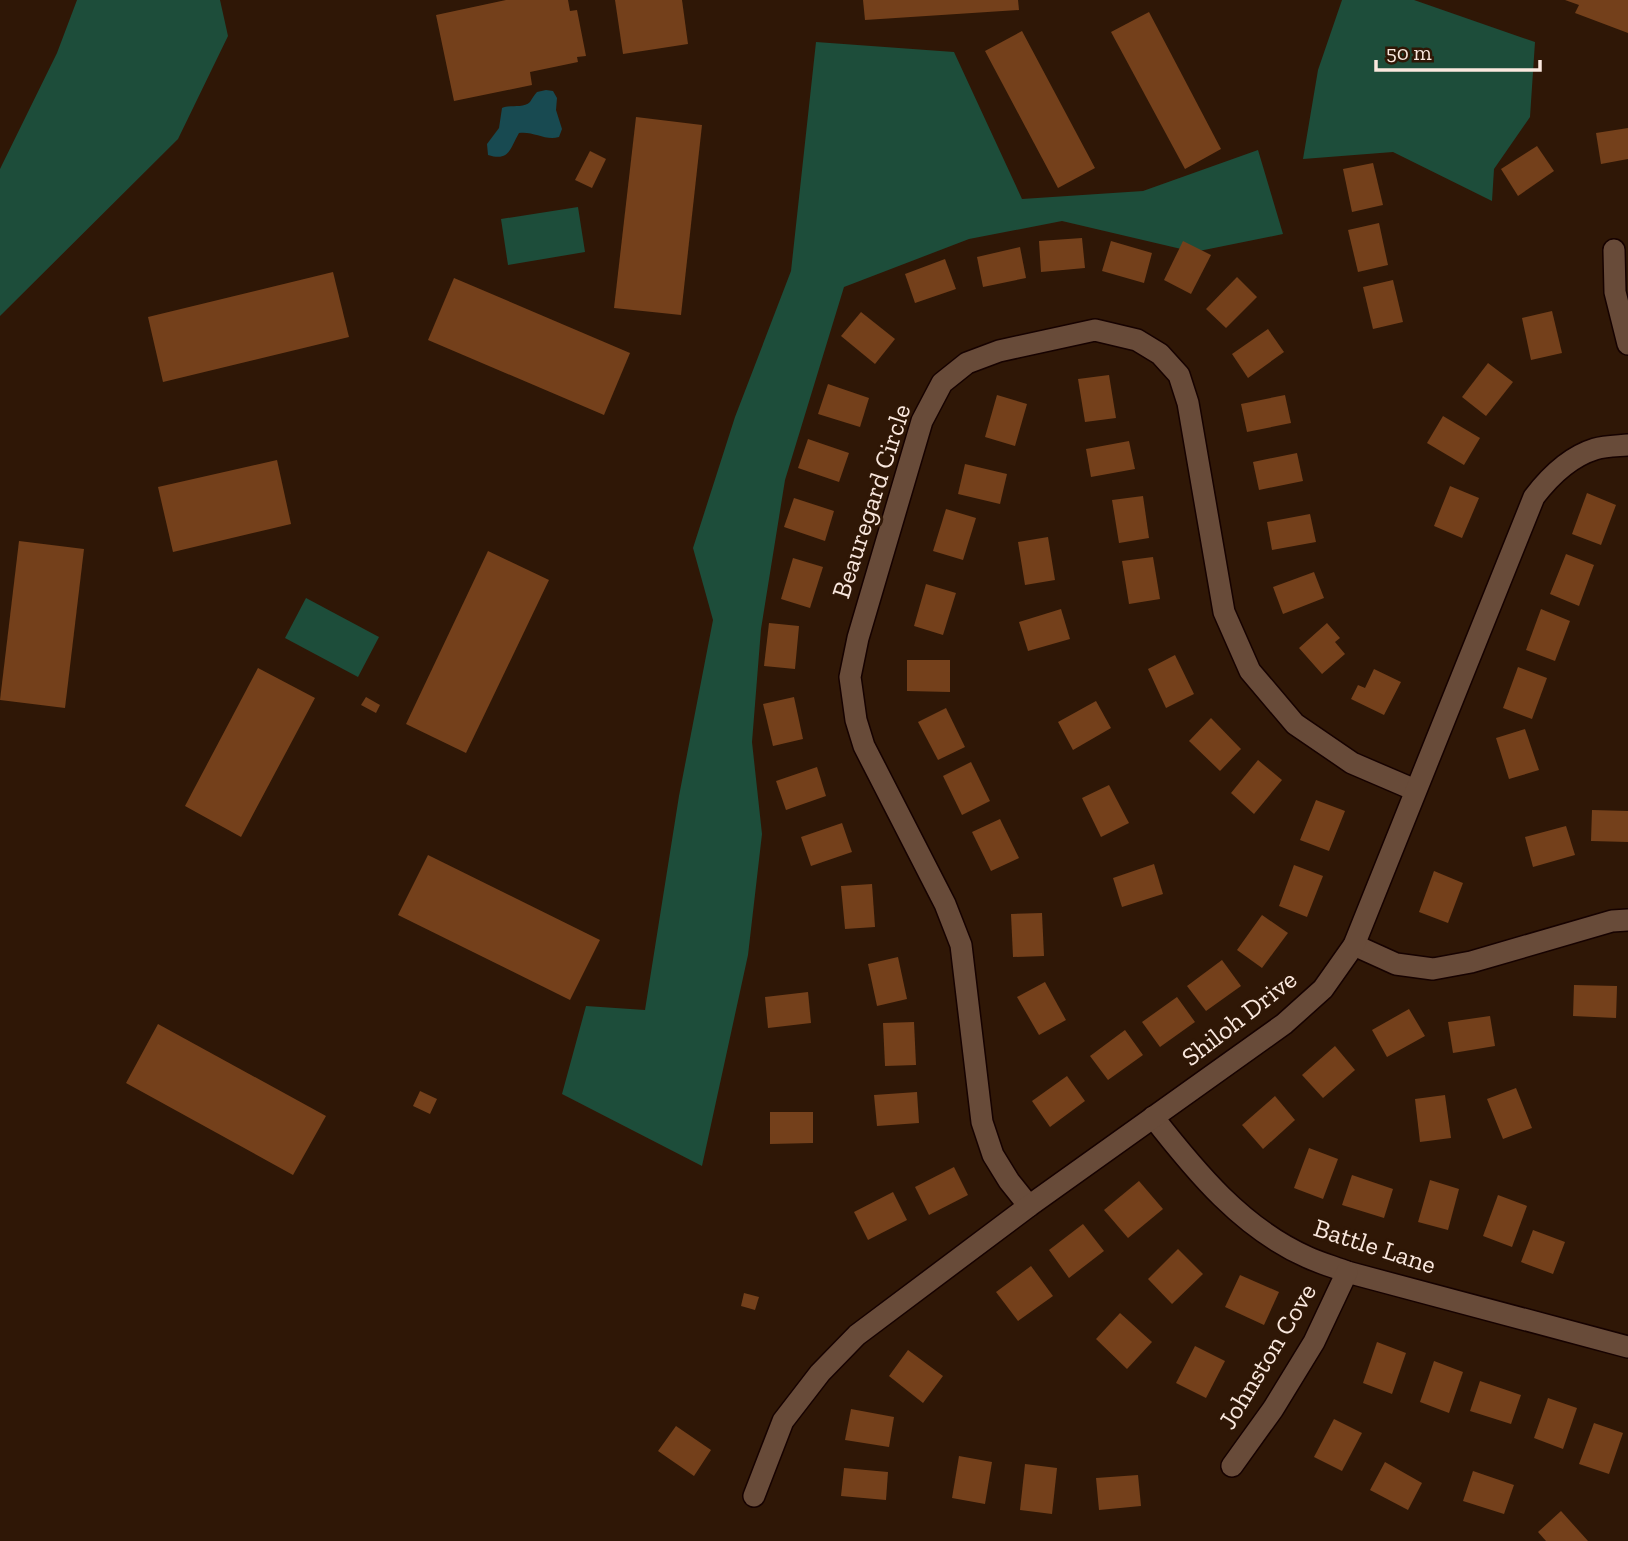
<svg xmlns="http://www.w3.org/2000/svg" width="1628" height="1541" viewBox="0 0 1628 1541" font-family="'Zilla Slab',serif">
  <rect width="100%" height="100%" fill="#2f1706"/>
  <g fill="#1d4d3a">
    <path d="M77 0H220L228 36 178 139 0 316V169L57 53Z"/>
    <path d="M1342 0H1414L1535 42 1530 117 1494 169 1492 201 1393 152 1303 159 1318 70Z"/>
    <path d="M816 42 954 52 1022 199 1143 191 1258 150 1283 234 1194 252 1062 221 969 239 844 287 785 480 761 629 752 742 762 834 748 955 702 1166 562 1094 586 1006 645 1010 679 796 713 620 693 548 735 417 791 271Z"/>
    <path d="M578 207 585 252 508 265 501 219Z"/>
    <path d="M306 598 379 637 358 677 285 638Z"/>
  </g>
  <path fill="#184a51" d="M546 90 553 91 557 98 556 110 562 129 559 137C545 141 534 131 519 133 510 148 510 162 488 155L487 144 499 128 502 108C510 104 523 109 530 102 532 99 534 95 537 92Z"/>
  <g fill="#74401b">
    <path d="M506 0H568L570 11 577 10 586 56 577 57 578 62 530 72 532 85 454 101 436 15Z"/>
    <path d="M615 0H682L688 44 623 54Z"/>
    <path d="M863 0H1018L1019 10 865 20Z"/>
    <path d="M1565 0H1628V33L1575 13 1579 5Z"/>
    <path d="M1149 12 1221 149 1185 169 1111 32Z"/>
    <path d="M1022 31 1095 168 1058 188 985 51Z"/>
    <path d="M636 117 702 125 681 315 614 308Z"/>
    <path d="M1628 128V159L1601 164 1596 133Z"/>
    <path d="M1537 146 1554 171 1518 196 1501 169Z"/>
    <path d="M590 151 606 159 592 188 575 180Z"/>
    <path d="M1373 163 1383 205 1352 212 1343 169Z"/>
    <path d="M1379 223 1388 265 1358 272 1348 230Z"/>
    <path d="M1082 238 1085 268 1041 272 1039 241Z"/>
    <path d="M1111 241 1152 253 1144 283 1102 271Z"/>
    <path d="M1183 241 1211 255 1191 294 1164 280Z"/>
    <path d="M1020 247 1026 278 983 287 977 257Z"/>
    <path d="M945 259 956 289 915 303 905 274Z"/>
    <path d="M333 272 349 337 163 382 148 317Z"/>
    <path d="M1237 277 1257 297 1226 328 1206 309Z"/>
    <path d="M454 278 630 353 604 415 428 340Z"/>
    <path d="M1393 280 1403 322 1373 329 1363 287Z"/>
    <path d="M1552 311 1562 353 1531 360 1522 318Z"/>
    <path d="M861 312 895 339 875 364 841 336Z"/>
    <path d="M1268 329 1284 352 1248 378 1232 354Z"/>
    <path d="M1488 363 1513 382 1486 416 1462 397Z"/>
    <path d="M1109 375 1116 418 1085 422 1078 379Z"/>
    <path d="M828 384 869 398 860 427 818 414Z"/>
    <path d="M997 395 1027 404 1015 446 985 437Z"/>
    <path d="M1285 395 1291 423 1247 432 1241 404Z"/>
    <path d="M1443 416 1480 438 1464 465 1427 443Z"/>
    <path d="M808 439 849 453 839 482 798 468Z"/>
    <path d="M1129 441 1135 469 1091 477 1086 449Z"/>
    <path d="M1297 453 1303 481 1259 490 1253 462Z"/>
    <path d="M277 460 291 524 173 552 158 487Z"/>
    <path d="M965 464 1007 474 1000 504 958 494Z"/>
    <path d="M1450 486 1479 498 1462 538 1434 526Z"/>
    <path d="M1587 493 1616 505 1601 545 1572 534Z"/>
    <path d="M1143 496 1149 538 1119 543 1112 500Z"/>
    <path d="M794 498 834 511 825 541 784 527Z"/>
    <path d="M946 509 976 518 963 560 933 551Z"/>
    <path d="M1310 514 1316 542 1272 550 1267 522Z"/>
    <path d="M1048 537 1055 580 1025 585 1018 542Z"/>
    <path d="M19 541 84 549 65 708 0 700Z"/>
    <path d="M488 551 549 580 466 753 406 724Z"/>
    <path d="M1566 554 1594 565 1579 606 1550 594Z"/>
    <path d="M1153 557 1160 599 1129 604 1122 561Z"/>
    <path d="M793 558 823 567 810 608 781 599Z"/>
    <path d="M1314 572 1324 598 1283 614 1273 587Z"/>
    <path d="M926 584 956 593 943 635 914 626Z"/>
    <path d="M1061 609 1070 639 1028 651 1019 622Z"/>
    <path d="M1541 609 1570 621 1555 661 1526 650Z"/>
    <path d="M769 623 799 626 795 669 764 666Z"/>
    <path d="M1327 623 1340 638 1335 642 1345 654 1322 674 1299 648Z"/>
    <path d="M1175 655 1194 694 1166 708 1148 669Z"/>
    <path d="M907 660H950V692L907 691Z"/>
    <path d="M1518 667 1547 678 1532 719 1503 708Z"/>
    <path d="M258 668 315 698 241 837 185 806Z"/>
    <path d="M1374 669 1401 682 1384 715 1351 699 1358 685 1365 688Z"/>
    <path d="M366 697 380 705 376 713 361 705Z"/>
    <path d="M794 697 803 739 773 746 763 704Z"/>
    <path d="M1096 701 1111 728 1073 750 1058 722Z"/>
    <path d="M946 708 965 747 938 760 918 722Z"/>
    <path d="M1211 718 1241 749 1220 771 1189 741Z"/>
    <path d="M1525 729 1539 770 1509 779 1496 738Z"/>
    <path d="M1258 760 1282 780 1254 814 1231 793Z"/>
    <path d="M971 762 990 801 962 815 943 776Z"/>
    <path d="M817 767 826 796 786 810 776 781Z"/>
    <path d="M1109 785 1129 823 1101 837 1082 798Z"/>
    <path d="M1316 800 1345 811 1329 851 1300 840Z"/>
    <path d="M1592 810 1628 811V842L1591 841Z"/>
    <path d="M1000 819 1019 858 991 871 972 832Z"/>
    <path d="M842 823 852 852 811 866 801 837Z"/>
    <path d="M1566 826 1575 855 1533 867 1525 837Z"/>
    <path d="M428 855 600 940 570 1000 398 915Z"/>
    <path d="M1154 864 1163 894 1122 907 1113 878Z"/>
    <path d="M1294 865 1323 876 1307 917 1279 906Z"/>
    <path d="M1434 871 1463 883 1448 923 1419 912Z"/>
    <path d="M872 884 875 927 845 929 841 886Z"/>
    <path d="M1042 913 1044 956 1013 957 1011 914Z"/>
    <path d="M1262 915 1288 933 1262 968 1237 950Z"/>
    <path d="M898 957 907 999 877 1006 868 964Z"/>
    <path d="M1222 960 1241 986 1206 1011 1187 986Z"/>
    <path d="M1045 982 1066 1020 1039 1035 1017 997Z"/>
    <path d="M1574 985 1617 986 1616 1018 1573 1016Z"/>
    <path d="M808 992 811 1023 768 1028 765 997Z"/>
    <path d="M1177 997 1195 1022 1160 1047 1142 1022Z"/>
    <path d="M1409 1009 1425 1036 1387 1057 1372 1030Z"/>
    <path d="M1490 1016 1495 1046 1453 1053 1448 1022Z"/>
    <path d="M914 1022 916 1065 885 1066 883 1023Z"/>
    <path d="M158 1024 326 1116 293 1175 126 1083Z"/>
    <path d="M1125 1030 1143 1055 1108 1080 1090 1056Z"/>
    <path d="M1335 1046 1355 1070 1323 1098 1302 1075Z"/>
    <path d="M1067 1076 1085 1101 1050 1127 1032 1101Z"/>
    <path d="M1516 1088 1532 1128 1503 1139 1487 1099Z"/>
    <path d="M420 1091 437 1099 430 1114 413 1106Z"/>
    <path d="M917 1092 919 1123 877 1126 874 1095Z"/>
    <path d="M1445 1095 1451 1138 1420 1142 1415 1099Z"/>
    <path d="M1275 1096 1295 1120 1263 1149 1242 1125Z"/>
    <path d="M770 1112H813V1143L770 1144Z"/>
    <path d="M1309 1148 1338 1159 1323 1199 1294 1188Z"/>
    <path d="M954 1167 968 1195 929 1215 915 1187Z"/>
    <path d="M1352 1175 1393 1189 1384 1218 1342 1205Z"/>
    <path d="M1430 1180 1459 1189 1448 1230 1418 1222Z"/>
    <path d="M1139 1181 1163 1209 1128 1238 1104 1210Z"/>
    <path d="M893 1192 907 1220 868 1240 854 1212Z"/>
    <path d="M1498 1195 1527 1206 1512 1247 1483 1236Z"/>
    <path d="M1083 1224 1104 1251 1069 1278 1049 1250Z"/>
    <path d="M1533 1230 1565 1242 1553 1274 1521 1262Z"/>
    <path d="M1178 1249 1203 1274 1172 1304 1148 1279Z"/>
    <path d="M1031 1266 1053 1296 1018 1321 996 1292Z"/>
    <path d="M1240 1275 1279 1292 1264 1325 1225 1307Z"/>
    <path d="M744 1293 759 1297 755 1310 741 1306Z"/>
    <path d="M1120 1313 1152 1342 1127 1369 1096 1339Z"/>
    <path d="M1377 1342 1406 1353 1392 1394 1363 1383Z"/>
    <path d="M1195 1346 1225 1361 1206 1398 1176 1383Z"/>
    <path d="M908 1350 943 1376 923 1403 889 1376Z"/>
    <path d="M1434 1361 1463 1372 1449 1413 1420 1402Z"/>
    <path d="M1480 1381 1521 1395 1511 1424 1470 1411Z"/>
    <path d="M1548 1398 1577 1408 1563 1449 1534 1438Z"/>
    <path d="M851 1409 894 1417 889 1447 845 1440Z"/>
    <path d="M1334 1419 1362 1433 1342 1471 1314 1457Z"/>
    <path d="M1594 1423 1623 1433 1609 1474 1579 1464Z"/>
    <path d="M676 1426 711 1450 694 1476 658 1451Z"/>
    <path d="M959 1456 992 1462 985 1504 952 1498Z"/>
    <path d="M1385 1462 1422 1483 1408 1510 1370 1490Z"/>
    <path d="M1025 1464 1057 1468 1052 1514 1020 1510Z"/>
    <path d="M844 1468 888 1472 886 1500 841 1496Z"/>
    <path d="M1473 1471 1514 1485 1504 1514 1463 1501Z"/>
    <path d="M1138 1475 1141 1506 1099 1510 1096 1478Z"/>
    <path d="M1561 1511 1588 1541H1546L1538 1532Z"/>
  </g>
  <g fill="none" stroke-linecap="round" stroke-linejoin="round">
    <g stroke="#160200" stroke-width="24">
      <g id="minor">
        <path d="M1614 250 1615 292 1628 344"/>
        <path d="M1354 945 1396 964 1433 969 1471 962 1612 921 1628 920"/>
        <path d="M1153 1117C1196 1172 1242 1228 1307 1257 1320 1263 1334 1267 1347 1272L1628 1347"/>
        <path d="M1029 1206 1009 1181 993 1155 982 1122 961 945 945 904 864 746 856 720 850 677 858 638 922 421 942 383 967 363 999 351 1095 330 1137 340 1160 354 1179 375 1188 403 1224 612 1250 671 1295 724 1352 763 1415 790"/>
        <path d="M1232 1466 1273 1409 1314 1342 1347 1272"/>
        <path d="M754 1496 783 1421 820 1373 857 1335 1029 1206 1284 1024 1323 989 1354 945 1534 497C1550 476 1569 457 1595 449 1605 446 1617 446 1628 445"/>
      </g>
    </g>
    <use href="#minor" stroke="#684b39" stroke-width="21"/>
  </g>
  <g text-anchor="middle" stroke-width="6" stroke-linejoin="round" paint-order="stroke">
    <g font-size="26" fill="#fae8de" stroke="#2f1706">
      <text transform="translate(871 501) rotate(-72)" y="9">Beauregard Circle</text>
      <text transform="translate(1239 1018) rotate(-38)" y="9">Shiloh Drive</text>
      <text transform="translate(1375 1246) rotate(18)" y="9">Battle Lane</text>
      <text transform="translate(1267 1356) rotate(-59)" y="9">Johnston Cove</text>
    </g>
  </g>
  <path d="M1376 60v10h164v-10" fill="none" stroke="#fae8de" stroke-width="3.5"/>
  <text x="1386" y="60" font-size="21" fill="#fae8de" stroke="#2f1706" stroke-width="5" paint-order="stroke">50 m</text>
</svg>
